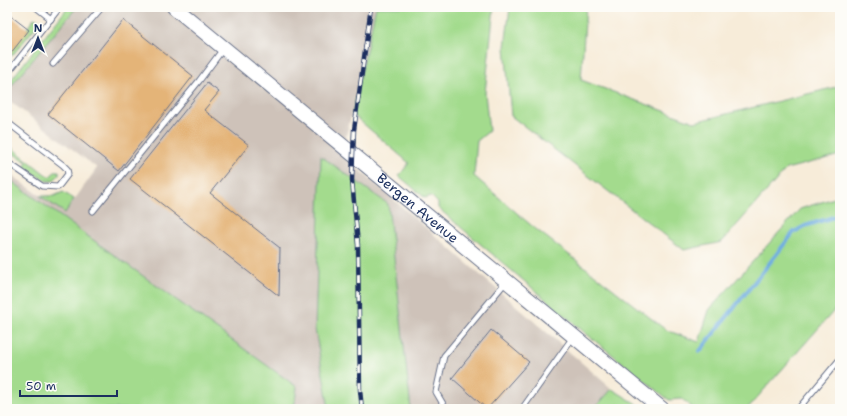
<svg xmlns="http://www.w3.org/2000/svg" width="847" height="416" viewBox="0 0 847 416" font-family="'Shantell Sans',sans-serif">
  <rect width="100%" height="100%" fill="#fdfcf7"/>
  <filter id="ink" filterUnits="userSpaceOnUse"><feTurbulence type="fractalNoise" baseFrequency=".025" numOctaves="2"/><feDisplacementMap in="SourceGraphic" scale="8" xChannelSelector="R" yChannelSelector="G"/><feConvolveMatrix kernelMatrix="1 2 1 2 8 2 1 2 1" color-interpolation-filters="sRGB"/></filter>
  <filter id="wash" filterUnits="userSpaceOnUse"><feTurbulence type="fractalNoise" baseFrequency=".012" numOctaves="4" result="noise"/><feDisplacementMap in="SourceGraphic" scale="16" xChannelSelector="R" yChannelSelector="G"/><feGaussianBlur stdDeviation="0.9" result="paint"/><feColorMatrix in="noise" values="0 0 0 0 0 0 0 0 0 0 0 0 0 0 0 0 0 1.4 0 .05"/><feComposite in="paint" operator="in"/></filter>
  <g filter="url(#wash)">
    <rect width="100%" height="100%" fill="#f7ecd9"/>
    <path fill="#cec2b9" d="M77 7H376L342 155 612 389 594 409H294L297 387 10 180 7 184V172L65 213 97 168 7 99V91Z"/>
    <g fill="#a3db8d" stroke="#5f8576">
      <path d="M68 7H77L7 91V85Z"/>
      <path d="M376 7H494L485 93 489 131 477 141 474 176 532 226 666 330 699 342 709 310 800 209 840 196V304L747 409H694L682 399 669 400 584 332 438 208V203L431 196 425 198 399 176 409 163 352 114Z"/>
      <path d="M510 7H586L581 80 694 122 840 86V155L786 169 722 242 684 250 511 116 505 47Z"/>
      <path d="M34 18 38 20V24L12 56 10 54Z"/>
      <path d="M7 144 49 177 56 171H59V175L53 181H46L24 167 27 162 7 150Z"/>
      <path d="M321 156 388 204 411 409H329L315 329Z"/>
      <path d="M10 180 297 387 294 409H7V184Z"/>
      <path d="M63 192 74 199 65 213 40 196H54Z"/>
      <path d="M612 389 645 409H594Z"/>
    </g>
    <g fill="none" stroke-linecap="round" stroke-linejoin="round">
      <path stroke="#70ade2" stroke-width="4" d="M700 351 794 232 805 226 840 215"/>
    </g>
    <g id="blocks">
      <g fill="#e4b478">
        <path d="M7 13 29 30 7 58Z"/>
        <path d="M123 20 193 76 119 171 48 114Z"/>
        <path d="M207 83 219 92 204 110 249 145 210 193 280 248 279 296 130 179Z"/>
        <path d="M491 330 529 362 487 409 452 378Z"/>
      </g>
    </g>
  </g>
  <g filter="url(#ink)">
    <use href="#blocks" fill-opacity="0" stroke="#687189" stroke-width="1"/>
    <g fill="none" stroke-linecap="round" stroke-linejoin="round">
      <g stroke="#687189" stroke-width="7">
        <g id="lane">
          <path d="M36 7 51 19"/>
          <path d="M53 64 102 7"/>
          <path d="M7 74 60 7"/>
          <path d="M7 122 63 165 67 169 68 174 58 187 42 186 7 162"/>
          <path d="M93 211 199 81 223 49"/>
          <path d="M446 409 436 392 444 356 505 283"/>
          <path d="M522 409 573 337"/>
          <path d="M798 409 840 359"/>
        </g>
      </g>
      <g stroke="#687189" stroke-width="16">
        <g id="secondary">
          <path id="s1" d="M174 7 662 409"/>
        </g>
      </g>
      <use href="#lane" stroke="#fff" stroke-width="5"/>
      <use href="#secondary" stroke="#fff" stroke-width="14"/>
      <g stroke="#1b2f5e" stroke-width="4.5">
        <path id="rail" d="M362 409 360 390 358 245 352 180 354 130 371 7"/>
      </g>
      <use href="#rail" stroke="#fdfcf7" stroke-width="3" stroke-dasharray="9" stroke-linecap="butt"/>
    </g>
  </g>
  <g text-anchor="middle" stroke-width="4" stroke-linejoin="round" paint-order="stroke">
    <g font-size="14" fill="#1b2f5e" stroke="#fdfcf7">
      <text dy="5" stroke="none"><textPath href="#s1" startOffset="316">Bergen Avenue</textPath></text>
    </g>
  </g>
  <rect width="847" height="416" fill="none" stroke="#fdfcf7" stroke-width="24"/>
  <g transform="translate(38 38)" stroke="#fdfcf7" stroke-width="3" paint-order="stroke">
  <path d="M0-3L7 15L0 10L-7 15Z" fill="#1b2f5e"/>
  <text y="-6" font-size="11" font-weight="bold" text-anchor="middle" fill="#1b2f5e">N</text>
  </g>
  <path d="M20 390v6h97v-6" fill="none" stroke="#1b2f5e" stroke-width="2"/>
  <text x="26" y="390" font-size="12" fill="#1b2f5e" stroke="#fdfcf7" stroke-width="3" paint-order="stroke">50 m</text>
</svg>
